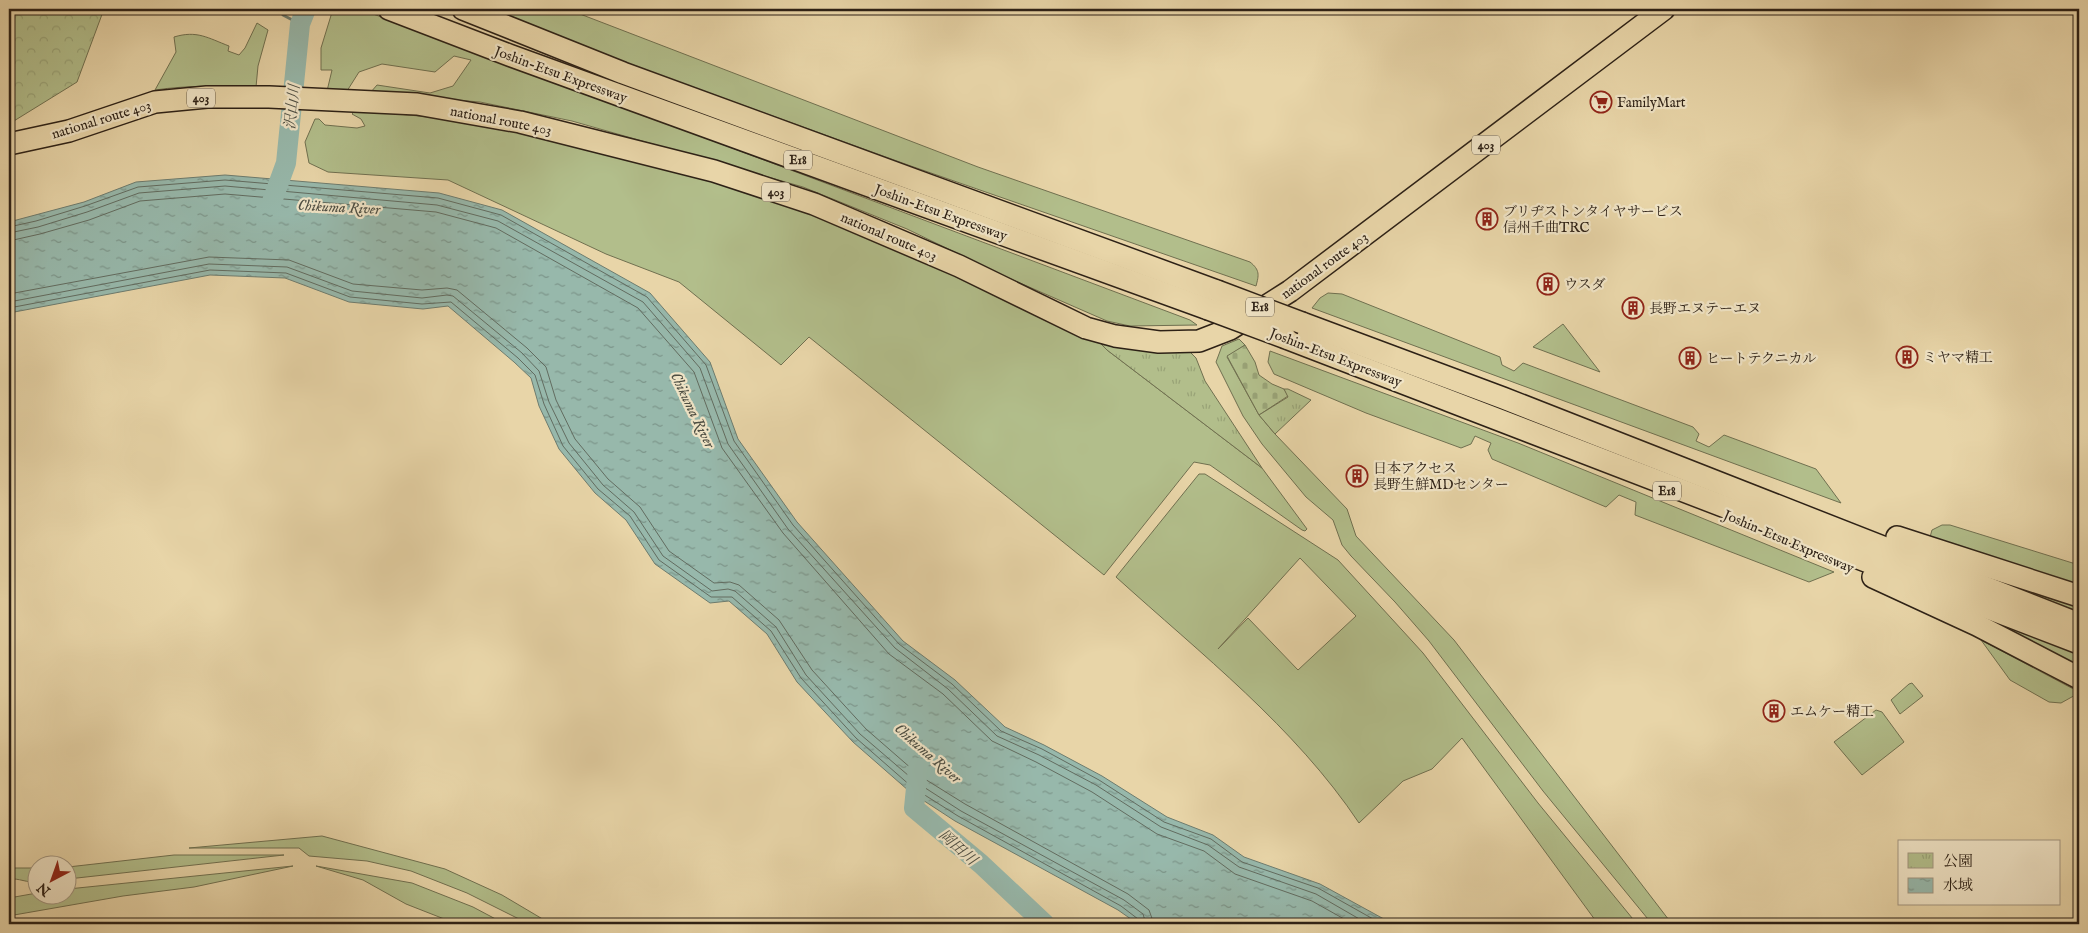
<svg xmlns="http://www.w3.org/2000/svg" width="2088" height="933" viewBox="0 0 2088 933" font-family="'IM FELL English','Noto Serif JP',serif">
  <defs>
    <pattern id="forest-crowns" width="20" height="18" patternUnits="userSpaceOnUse" patternTransform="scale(1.25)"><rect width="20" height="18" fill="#b2be8b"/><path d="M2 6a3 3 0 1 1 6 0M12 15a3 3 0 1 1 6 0" fill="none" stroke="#99a377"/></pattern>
    <pattern id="cemetery-stones" width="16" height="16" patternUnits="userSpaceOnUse" patternTransform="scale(1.25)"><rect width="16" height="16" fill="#b2be8b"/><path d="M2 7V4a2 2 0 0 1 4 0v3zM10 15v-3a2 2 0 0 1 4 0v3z" fill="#99a377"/></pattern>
    <pattern id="park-tufts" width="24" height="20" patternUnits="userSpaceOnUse" patternTransform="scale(1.25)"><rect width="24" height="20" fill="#b2be8b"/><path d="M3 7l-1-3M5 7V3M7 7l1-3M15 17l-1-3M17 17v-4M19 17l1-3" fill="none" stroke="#99a377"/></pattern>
    <pattern id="water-ripples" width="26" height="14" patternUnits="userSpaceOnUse" patternTransform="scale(1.25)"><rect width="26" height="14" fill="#97b8ab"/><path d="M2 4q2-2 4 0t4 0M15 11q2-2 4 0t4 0" fill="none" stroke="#7c958a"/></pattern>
  </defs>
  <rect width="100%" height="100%" fill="#e8d5a8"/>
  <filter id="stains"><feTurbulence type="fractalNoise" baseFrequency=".004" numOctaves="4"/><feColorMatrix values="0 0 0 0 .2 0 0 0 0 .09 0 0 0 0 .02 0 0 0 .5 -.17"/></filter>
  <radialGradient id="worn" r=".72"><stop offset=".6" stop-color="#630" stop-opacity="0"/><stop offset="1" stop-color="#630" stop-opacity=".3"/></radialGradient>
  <g fill="#b2be8b" stroke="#707050" fill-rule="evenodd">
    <path d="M333 9H359L418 30 1190 320 1197 325 1130 326 1107 321 1004 276 907 229 803 187 572 121 480 102 370 93 377 85 430 93 453 86 471 60 454 56 435 72 382 64 359 72 347 91H327L332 70H321V48Z"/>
    <path d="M492 9H567L978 167 1250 262C1260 270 1259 275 1256 286L908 165 651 72 522 23Z"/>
    <path d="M257 23 268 30 258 66 256 87C222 86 189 85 155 90L176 52 174 37C197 30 208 38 229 46L228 51 239 55 245 48Z"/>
    <path d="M356 110 471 121 523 131 703 177 829 218 1099 342 1107 350 1262 468 1307 529 1305 531 1302 530 1210 465 1194 462 1104 575 809 337 781 365 679 282 606 254 448 180 328 172 309 163 305 142 315 119H319L325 125 357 128 365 126 361 119 352 114Z"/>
    <path d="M1328 293 1342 294 1500 357 1502 365 1514 371 1523 363 1693 427 1699 434 1696 441 1709 447 1724 435 1816 469 1841 503 1312 308 1320 298Z"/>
    <path d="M1563 324 1600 372 1533 347Z"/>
    <path d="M1239 339 1245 345 1227 357 1259 415 1275 434 1347 509 1356 536 1454 640 1672 924H1652L1543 791 1429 641 1395 602 1351 556 1342 545 1333 520 1306 497 1262 444 1243 416 1216 362 1222 346Z"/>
    <path d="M1270 351 1518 443 1834 572 1809 582 1635 515 1636 502 1619 495 1606 507 1492 459 1488 450 1491 443 1475 436 1471 444 1461 448 1366 413 1274 374 1268 362Z"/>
    <path d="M1199 474H1205L1338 560 1423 653 1538 803 1637 924H1598L1462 738 1432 769 1403 781 1359 823C1295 727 1201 654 1116 577ZM1300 558 1356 616 1298 670 1248 618 1218 649Z"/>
    <path d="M1942 525H1950L2079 565V585L1930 537 1932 530Z"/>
    <path d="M2030 589 2079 603V612L2029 593Z"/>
    <path d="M1978 616 2079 654V671Z"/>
    <path d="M1981 640 2079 692V693L2061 703 2049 702 2010 680Z"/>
    <path d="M1912 683 1923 696 1900 714 1891 700 1909 684Z"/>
    <path d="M1876 710 1882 712 1904 742 1862 775 1834 742Z"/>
    <path d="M322 836 445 869 502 895 551 924H529L467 893 411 871 367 861 309 856 299 848H189Z"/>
    <path d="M174 855H284L68 879V867Z"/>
    <path d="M293 866 194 887 123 896 14 915 9 914V898L37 893 38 896H68V889Z"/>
    <path d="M316 866 412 883 473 907 505 924H457L406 904 363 880Z"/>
    <path d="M9 868H37V882C27 883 19 878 9 879Z"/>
  </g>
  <path fill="url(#forest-crowns)" stroke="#707050" d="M9 9H104L77 82 9 124Z"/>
  <path fill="url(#cemetery-stones)" stroke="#707050" d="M1245 345 1255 362 1259 375 1272 384 1284 389 1288 396 1259 415 1227 356Z"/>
  <g fill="url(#park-tufts)" stroke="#707050">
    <path d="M1099 342 1189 351 1196 358 1205 381 1262 468 1107 350Z"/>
    <path d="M1284 389H1288L1311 400 1275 434 1259 415 1288 397Z"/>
  </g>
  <path fill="url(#water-ripples)" stroke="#6d7c6f" d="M225 175 439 193 502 210 650 293 710 362 738 439 797 522 903 641 955 680 1005 727 1044 745 1102 776 1167 817 1213 835 1244 857 1320 884 1393 924H1138L1118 910 955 821 909 791 853 742 797 682 767 634 729 601 710 603 655 564 626 520 595 493 559 449 539 406 531 378 514 362 448 306 423 309 349 302 285 278 210 275 9 313V222L84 202 136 182Z"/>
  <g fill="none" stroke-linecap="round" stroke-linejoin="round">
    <g stroke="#626c60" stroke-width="1">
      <path d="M9 227 36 221 85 206 138 187 225 180 438 198 501 215 647 297 706 365 734 441 793 525 899 644 952 684 1001 731 1042 749 1099 780 1164 822 1211 839 1242 862 1318 888 1382 924"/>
      <path d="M9 233 38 227 87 212 139 193 225 186 437 205 498 221 643 302 700 368 728 444 788 529 895 648 948 689 997 736 1039 755 1096 785 1161 827 1208 845 1239 867 1316 894 1368 924"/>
      <path d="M9 241 40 234 89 220 140 201 225 194 436 212 496 228 638 308 694 372 722 448 783 533 889 654 943 694 992 741 1036 762 1092 792 1157 834 1204 851 1235 874 1312 901 1353 924"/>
      <path d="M9 294 209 257 289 260 353 284 422 290 447 288 457 290 527 348 546 367 556 400 575 439 608 479 640 507 669 551 714 583 730 582 739 585 779 620 812 670 866 729 920 776 965 804 1128 894 1149 910 1154 924"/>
      <path d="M9 302 209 264 287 267 352 291 422 298 447 295 453 296 522 353 539 371 549 402 569 443 603 485 634 512 663 556 712 591 728 589 735 591 776 627 806 675 860 734 916 782 961 811 1124 900 1143 914 1146 924"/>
      <path d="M9 308 210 270 286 273 350 297 422 304 451 302 518 358 535 375 544 404 563 446 598 489 630 516 659 560 711 597H732L771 631 801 678 856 738 912 787 958 816 1121 906 1138 919 1140 924"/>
    </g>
    <path stroke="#6d7c6f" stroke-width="3" d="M283 15 300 24"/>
    <g stroke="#97b8ab" stroke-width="20">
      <path d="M271 204 286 163 300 24 306 9"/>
      <path d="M918 768 914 808 981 864 1045 924"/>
    </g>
    <g stroke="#2d2116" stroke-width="24">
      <g id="highway">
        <path d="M389 9 509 55 1208 309"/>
        <path d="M463 9 623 73 1217 291"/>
        <path d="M9 144 69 131 155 102 207 97H269L417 104 520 122 714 171 814 204 959 266 1086 328 1115 336 1159 342 1199 341 1230 329 1290 291 1664 9"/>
        <path d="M1302 323 1503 398 2079 624"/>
        <path d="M1286 338 2079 643"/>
        <path d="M1897 537 2079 596"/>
        <path d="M1873 577 1977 625 2079 678"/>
      </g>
    </g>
    <use href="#highway" stroke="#e8d5a8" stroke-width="21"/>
    <g stroke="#2d2116" stroke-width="24" stroke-linecap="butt">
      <g id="highway-bridge">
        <path d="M1217 291 1302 323"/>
        <path d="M1208 309 1286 338"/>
      </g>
    </g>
    <use href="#highway-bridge" stroke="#e8d5a8" stroke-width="21"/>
  </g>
  <defs>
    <g id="supermarket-ring" transform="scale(1.125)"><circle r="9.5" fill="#f0e4c6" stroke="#8f2418" stroke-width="1.5"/><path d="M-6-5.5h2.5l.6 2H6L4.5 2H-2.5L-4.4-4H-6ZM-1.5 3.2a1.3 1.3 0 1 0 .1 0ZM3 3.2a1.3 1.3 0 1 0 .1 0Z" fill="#8f2418"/></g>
    <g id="building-ring" transform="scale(1.125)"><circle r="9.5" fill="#f0e4c6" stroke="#8f2418" stroke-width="1.5"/><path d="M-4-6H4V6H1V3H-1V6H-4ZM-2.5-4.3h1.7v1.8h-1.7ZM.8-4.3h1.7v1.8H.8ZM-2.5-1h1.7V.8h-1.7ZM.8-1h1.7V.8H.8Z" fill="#8f2418"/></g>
  </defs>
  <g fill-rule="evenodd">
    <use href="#supermarket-ring" x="1601" y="102"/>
    <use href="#building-ring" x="1487" y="219"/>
    <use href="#building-ring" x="1548" y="284"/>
    <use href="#building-ring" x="1633" y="308"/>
    <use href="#building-ring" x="1907" y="357"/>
    <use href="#building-ring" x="1690" y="358"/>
    <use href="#building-ring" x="1357" y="476"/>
    <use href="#building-ring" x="1774" y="711"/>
  </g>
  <g text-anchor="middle" stroke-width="4.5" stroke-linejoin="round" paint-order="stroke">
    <g fill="#f0e4c6" stroke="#685c4b" stroke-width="1">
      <rect x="187" y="88.5" width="28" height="19" rx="4"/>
      <rect x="1472" y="135.5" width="28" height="19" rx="4"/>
      <rect x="784" y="150.5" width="28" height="19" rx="4"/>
      <rect x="762" y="182.5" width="28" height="19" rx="4"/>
      <rect x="1246" y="297.5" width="28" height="19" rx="4"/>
      <rect x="1653" y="481.5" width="28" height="19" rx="4"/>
    </g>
    <g font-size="12" font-weight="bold" fill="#2d2116">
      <text x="201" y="102">403</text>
      <text x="1486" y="149">403</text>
      <text x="798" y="164">E18</text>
      <text x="776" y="196">403</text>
      <text x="1260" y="311">E18</text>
      <text x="1667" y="495">E18</text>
    </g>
    <g font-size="14" fill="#2d2116" stroke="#f0e4c6">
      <text transform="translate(561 74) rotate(20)" y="5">Joshin-Etsu Expressway</text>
      <text transform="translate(101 119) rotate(-17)" y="5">national route 403</text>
      <text transform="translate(501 120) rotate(11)" y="5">national route 403</text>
      <text transform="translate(941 212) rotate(20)" y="5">Joshin-Etsu Expressway</text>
      <text transform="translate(889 236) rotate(23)" y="5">national route 403</text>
      <text transform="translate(1324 265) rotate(-36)" y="5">national route 403</text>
      <text transform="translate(1336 357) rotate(21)" y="5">Joshin-Etsu Expressway</text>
      <text transform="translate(1789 541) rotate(23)" y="5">Joshin-Etsu Expressway</text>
    </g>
    <g font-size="14" fill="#2d2116" stroke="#f0e4c6" text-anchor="start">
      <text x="1617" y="107">FamilyMart</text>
      <text x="1503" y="216">ブリヂストンタイヤサービス<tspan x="1503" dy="16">信州千曲TRC</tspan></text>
      <text x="1564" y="289">ウスダ</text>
      <text x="1649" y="313">長野エヌテーエヌ</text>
      <text x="1923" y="362">ミヤマ精工</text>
      <text x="1706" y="363">ヒートテクニカル</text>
      <text x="1373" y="473">日本アクセス<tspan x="1373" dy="16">長野生鮮MDセンター</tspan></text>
      <text x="1790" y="716">エムケー精工</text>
    </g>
    <g font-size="15" font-style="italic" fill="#4d4e43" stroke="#f0e4c6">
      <text transform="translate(292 107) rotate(-84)" y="5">沢山川</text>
      <text transform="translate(339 207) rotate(3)" y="5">Chikuma River</text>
      <text transform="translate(693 410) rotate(64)" y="5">Chikuma River</text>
      <text transform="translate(928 753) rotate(41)" y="5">Chikuma River</text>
      <text transform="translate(958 847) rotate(42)" y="5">岡田川</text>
    </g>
  </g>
  <rect width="2088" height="933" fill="none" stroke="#e8d5a8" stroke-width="30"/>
  <rect x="10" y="10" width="2068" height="913" fill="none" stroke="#2d2116" stroke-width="2.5"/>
  <rect x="15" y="15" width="2058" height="903" fill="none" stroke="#2d2116"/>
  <rect x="1898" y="840" width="162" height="65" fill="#f0e4c6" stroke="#a29680"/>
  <rect x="1908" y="853" width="25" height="15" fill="url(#park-tufts)" stroke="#a29680"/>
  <text x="1943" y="866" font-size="15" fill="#2d2116">公園</text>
  <rect x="1908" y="878" width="25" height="15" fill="url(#water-ripples)" stroke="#a29680"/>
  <text x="1943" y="890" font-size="15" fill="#2d2116">水域</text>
  <g transform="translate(52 880) rotate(221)"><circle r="24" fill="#f0e4c6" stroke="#a29680"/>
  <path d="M0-4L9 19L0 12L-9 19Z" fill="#8f2418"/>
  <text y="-8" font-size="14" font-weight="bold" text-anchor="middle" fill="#2d2116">N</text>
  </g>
  <rect width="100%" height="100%" filter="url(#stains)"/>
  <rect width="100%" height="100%" fill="url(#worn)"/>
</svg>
